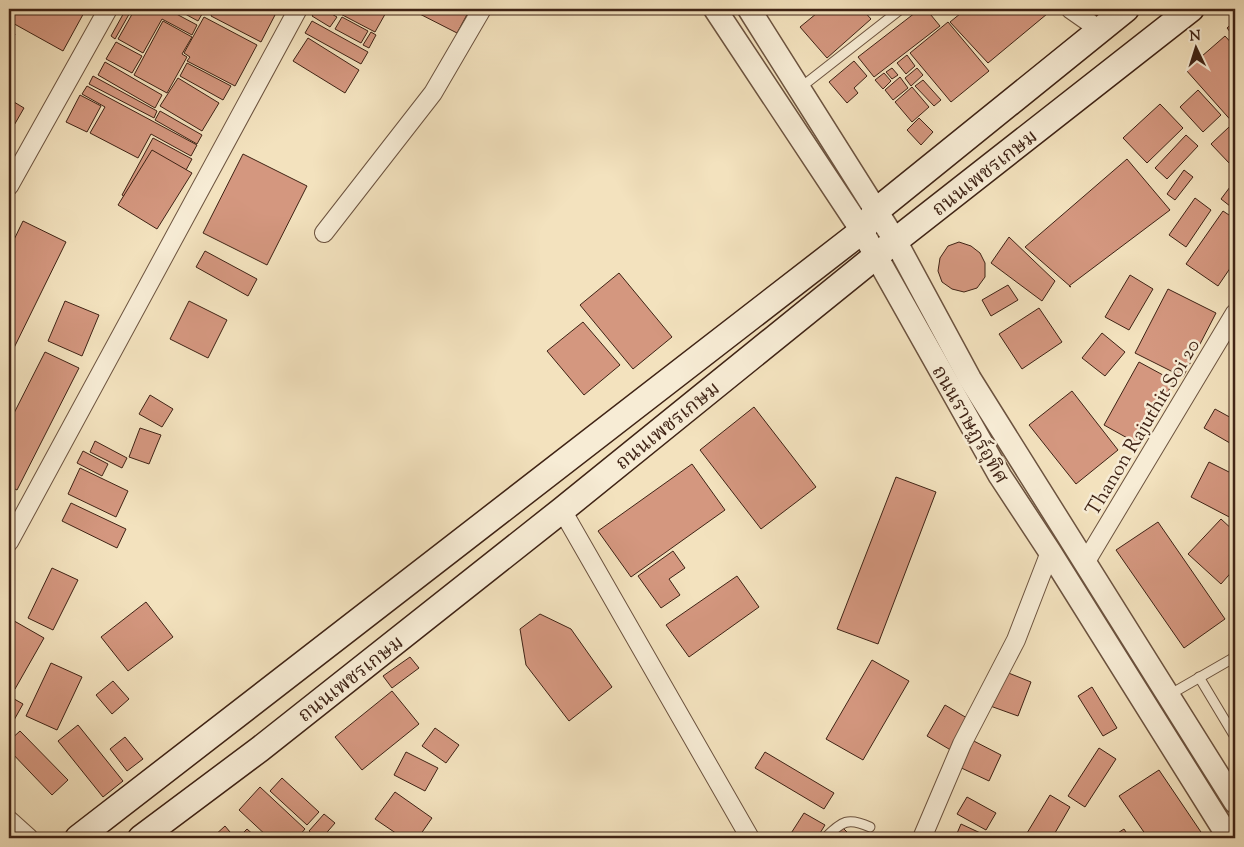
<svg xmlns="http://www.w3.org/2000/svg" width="1244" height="847" viewBox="0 0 1244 847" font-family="'Sorts Mill Goudy','Noto Serif Thai',serif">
  <rect width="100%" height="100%" fill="#f3e2be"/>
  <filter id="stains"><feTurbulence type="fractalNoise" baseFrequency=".004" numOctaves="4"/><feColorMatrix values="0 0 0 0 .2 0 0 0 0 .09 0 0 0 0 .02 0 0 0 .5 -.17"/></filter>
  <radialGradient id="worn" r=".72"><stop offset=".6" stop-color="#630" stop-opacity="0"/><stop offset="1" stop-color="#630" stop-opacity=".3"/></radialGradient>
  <g fill="#d4977f" stroke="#3f2315">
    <path d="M16 9H86L63 51 9 21Z"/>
    <path d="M126 9H132L115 39 111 36Z"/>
    <path d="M135 9H167L197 25 192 35 162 19 143 53 118 39Z"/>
    <path d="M176 9H205L198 21Z"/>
    <path d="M214 9H262L275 15 261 42 211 16Z"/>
    <path d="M317 9H323L337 17 330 27 312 16Z"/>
    <path d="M331 9H388L375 32Z"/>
    <path d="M410 9H470L457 33Z"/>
    <path d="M822 9H862L871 19 827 58 800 27Z"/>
    <path d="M920 9H926L940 26 874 77 858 57Z"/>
    <path d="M966 9H1053L988 63 950 22Z"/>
    <path d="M204 17 257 45 235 86 187 61 190 57 184 53Z"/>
    <path d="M342 17 368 31 361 43 335 29Z"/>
    <path d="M163 21 192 37 182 54 187 57 167 93 134 75Z"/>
    <path d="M312 21 368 52 361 64 305 33Z"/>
    <path d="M1235 21V38L1227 28Z"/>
    <path d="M948 22 989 71 951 102 910 53Z"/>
    <path d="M9 30 15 34 9 45Z"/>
    <path d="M371 32 376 35 369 48 363 45Z"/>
    <path d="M1225 36 1235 47V125L1186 70Z"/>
    <path d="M308 38 359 70 345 93 293 61Z"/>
    <path d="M116 42 142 56 132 73 106 59Z"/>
    <path d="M907 55 915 66 906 74 897 63Z"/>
    <path d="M854 61 867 76 854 88 858 93 847 103 829 82Z"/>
    <path d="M105 62 162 95 155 108 98 75Z"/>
    <path d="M187 63 231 86 223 100 180 76Z"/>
    <path d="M892 68 898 75 892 79 886 72Z"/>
    <path d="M917 68 923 75 911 86 905 78Z"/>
    <path d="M884 73 891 81 883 89 875 80Z"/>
    <path d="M93 76 157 111 154 118 89 84Z"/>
    <path d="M900 77 908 88 893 100 885 90Z"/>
    <path d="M178 78 219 103 202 131 160 106Z"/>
    <path d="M923 80 941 100 934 106 915 86Z"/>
    <path d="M87 86 197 145 191 156 151 134 138 158 90 133 105 107 82 94Z"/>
    <path d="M912 87 929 107 912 122 895 102Z"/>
    <path d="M1198 90 1221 115 1203 132 1180 107Z"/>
    <path d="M80 95 101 106 87 132 66 122Z"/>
    <path d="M9 99 24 108 9 134Z"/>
    <path d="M1160 104 1183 128 1147 163 1123 138Z"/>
    <path d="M160 111 202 135 197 144 155 120Z"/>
    <path d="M919 118 933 132 921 145 907 130Z"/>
    <path d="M1229 127 1235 133V159L1230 164 1211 144Z"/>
    <path d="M1186 135 1198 146 1167 179 1155 168Z"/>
    <path d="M153 138 192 159 161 216 122 195Z"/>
    <path d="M152 150 192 173 157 229 118 205Z"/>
    <path d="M243 154 307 186 267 265 203 233Z"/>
    <path d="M1127 159 1170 210 1069 286 1071 287 1025 247Z"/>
    <path d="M1184 170 1193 177 1175 200 1167 194Z"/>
    <path d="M1233 183 1235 185V210L1221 199Z"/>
    <path d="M1195 198 1211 210 1186 247 1169 235Z"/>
    <path d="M1223 211 1235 219V261L1218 286 1186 264Z"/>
    <path d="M23 221 66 242 9 358V250Z"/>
    <path d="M1009 237 1055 281 1042 301 991 263Z"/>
    <path d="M959 242 971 246 980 253 985 263V277L977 288 964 292 952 289 942 282 938 271 940 258 948 246Z"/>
    <path d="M205 251 257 279 248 296 196 267Z"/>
    <path d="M619 273 672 337 633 369 580 305Z"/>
    <path d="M1130 275 1153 289 1129 330 1105 317Z"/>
    <path d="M1008 285 1018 300 991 316 982 300Z"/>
    <path d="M1168 289 1216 313 1183 377 1135 353Z"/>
    <path d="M65 301 99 315 82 356 48 341Z"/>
    <path d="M189 301 227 320 208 358 170 339Z"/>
    <path d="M1039 308 1062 342 1022 369 999 334Z"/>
    <path d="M583 322 620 365 584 395 547 351Z"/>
    <path d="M1102 333 1125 352 1105 376 1082 358Z"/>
    <path d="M45 352 79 368 17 490 9 486V423Z"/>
    <path d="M1139 362 1174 381 1138 444 1104 425Z"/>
    <path d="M1072 391 1118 450 1076 484 1029 425Z"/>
    <path d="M150 395 173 409 162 427 139 414Z"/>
    <path d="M754 407 816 487 761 529 700 450Z"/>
    <path d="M1215 409 1235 420V446L1204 428Z"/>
    <path d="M140 428 161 435 149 464 129 457Z"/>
    <path d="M95 441 127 458 122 468 90 452Z"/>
    <path d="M83 451 108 464 102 476 77 463Z"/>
    <path d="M1209 462 1235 475V520L1191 497Z"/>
    <path d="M692 464 725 510 631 577 598 531Z"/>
    <path d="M80 468 128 491 116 517 68 494Z"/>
    <path d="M896 477 936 492 878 644 837 629Z"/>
    <path d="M71 503 126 529 117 548 62 521Z"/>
    <path d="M1221 519 1235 532V568L1221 584 1188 554Z"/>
    <path d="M1158 522 1225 619 1184 648 1116 550Z"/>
    <path d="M673 551 685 568 669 579 680 595 661 608 638 576Z"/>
    <path d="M52 568 78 580 53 630 28 618Z"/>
    <path d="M737 576 759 607 689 657 666 625Z"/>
    <path d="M146 602 173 637 128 671 101 637Z"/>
    <path d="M540 614 571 629 612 687 569 721 526 665 520 629Z"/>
    <path d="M9 618 44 638 15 689 9 686Z"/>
    <path d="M410 657 419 668 392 688 383 676Z"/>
    <path d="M872 660 909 681 863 760 826 739Z"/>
    <path d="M51 663 82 677 57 730 26 716Z"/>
    <path d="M996 668 1031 682 1018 716 982 703Z"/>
    <path d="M113 681 129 699 112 714 96 695Z"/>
    <path d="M1092 687 1117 728 1103 736 1078 696Z"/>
    <path d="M392 691 419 724 362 770 335 737Z"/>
    <path d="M9 696 23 704 9 729Z"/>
    <path d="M945 705 972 721 954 752 927 736Z"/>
    <path d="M78 725 123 781 103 797 58 741Z"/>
    <path d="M435 728 459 745 446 763 422 746Z"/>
    <path d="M20 731 68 780 52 795 9 750V741Z"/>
    <path d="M125 737 143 759 127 771 110 749Z"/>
    <path d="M966 737 1001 755 989 781 953 764Z"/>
    <path d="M1099 748 1116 759 1085 807 1068 796Z"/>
    <path d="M406 752 438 768 425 791 394 775Z"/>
    <path d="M765 752 834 793 824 809 755 768Z"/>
    <path d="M1159 770 1205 838H1148L1119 796Z"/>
    <path d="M282 778 319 812 307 825 270 791Z"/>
    <path d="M260 787 305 829 297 838H269L239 810Z"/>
    <path d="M395 792 432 818 418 838H403L375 819Z"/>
    <path d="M1050 795 1070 807 1052 838H1024Z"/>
    <path d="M967 797 996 813 986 830 957 814Z"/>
    <path d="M804 813 825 825 817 838H788Z"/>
    <path d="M324 814 335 823 322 838H317L309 831Z"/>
    <path d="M961 824 989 837V838H955Z"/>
    <path d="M225 826 235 838H214L213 837Z"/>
    <path d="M841 826 850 835 847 838H829Z"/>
    <path d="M247 829 257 838H238Z"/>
    <path d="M1124 829 1130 838H1110Z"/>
  </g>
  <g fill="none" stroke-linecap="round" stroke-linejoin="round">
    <g stroke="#6c533f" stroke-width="11">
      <g id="service">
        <path d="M800 88 901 9"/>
        <path d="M1199 677 1235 737"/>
        <path d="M1169 695 1235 657"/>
        <path d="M825 838C842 821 848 817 870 827"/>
      </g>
    </g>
    <g stroke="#6c533f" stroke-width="20">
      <g id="minor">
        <path d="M1070 9 1100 30"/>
        <path d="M9 186 108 9"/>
        <path d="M324 233 433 93 482 9"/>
        <path d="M562 510 750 838"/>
        <path d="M9 542 298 9"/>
        <path d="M1085 563 1235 313"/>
        <path d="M9 820 29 838"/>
        <path d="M922 838 962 744 1016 640 1050 552"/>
      </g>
    </g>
    <g stroke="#6c533f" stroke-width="25">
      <g id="tertiary">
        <path d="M715 9 862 231 1000 476 1050 552 1229 838"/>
        <path d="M749 9 896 242 970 379 1235 802"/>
      </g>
    </g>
    <g stroke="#3f2315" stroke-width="28">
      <g id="secondary">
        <path d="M78 838 862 231 876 211 1126 9"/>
        <path d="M141 838 260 749 562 510 876 256 1191 9"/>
      </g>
    </g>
    <use href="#service" stroke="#f7ecd5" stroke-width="9"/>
    <use href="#minor" stroke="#f7ecd5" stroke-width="18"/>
    <use href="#tertiary" stroke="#f7ecd5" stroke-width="22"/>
    <use href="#secondary" stroke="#f7ecd5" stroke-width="25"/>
  </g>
  <g text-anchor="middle" stroke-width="5" stroke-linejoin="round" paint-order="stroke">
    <g font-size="20" fill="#3f2315" stroke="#f7ecd5">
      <text transform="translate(984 172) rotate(-38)" y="7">ถนนเพชรเกษม</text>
      <text transform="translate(971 424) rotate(60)" y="7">ถนนราษฏร์อุทิศ</text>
      <text transform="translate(667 425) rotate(-39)" y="7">ถนนเพชรเกษม</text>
      <text transform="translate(1142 427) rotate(-59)" y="7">Thanon Rajuthit Soi 20</text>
      <text transform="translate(350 678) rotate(-38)" y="7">ถนนเพชรเกษม</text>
    </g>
  </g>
  <rect width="1244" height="847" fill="none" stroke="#f3e2be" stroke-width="30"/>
  <rect x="10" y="10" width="1224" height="827" fill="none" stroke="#3f2315" stroke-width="2.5"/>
  <rect x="15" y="15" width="1214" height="817" fill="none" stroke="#3f2315"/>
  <g transform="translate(1196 48) rotate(356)" stroke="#f7ecd5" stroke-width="4" paint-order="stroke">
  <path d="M0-4L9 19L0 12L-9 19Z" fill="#3f2315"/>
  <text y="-8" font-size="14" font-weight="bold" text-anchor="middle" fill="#3f2315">N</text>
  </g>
  <rect width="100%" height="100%" filter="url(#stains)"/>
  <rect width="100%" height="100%" fill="url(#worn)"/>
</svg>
